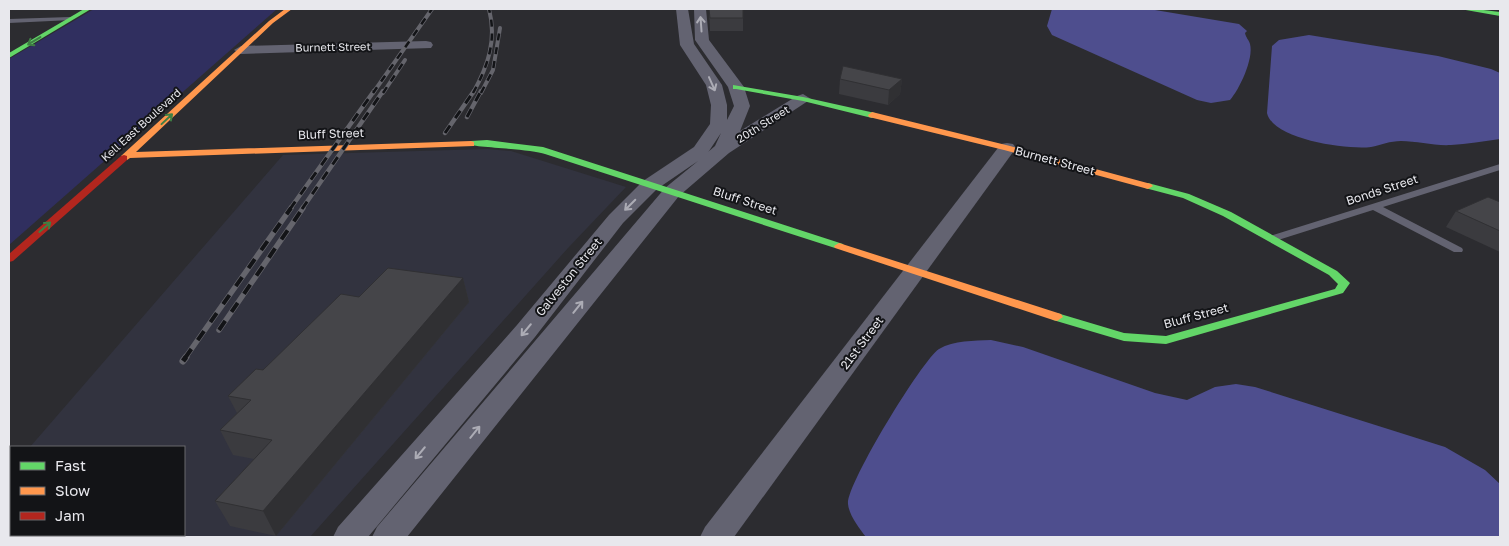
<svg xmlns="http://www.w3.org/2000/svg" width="1509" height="546" viewBox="0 0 1509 546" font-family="'Golos Text',sans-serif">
  <rect width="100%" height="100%" fill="#2c2c30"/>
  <path fill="#32333f" d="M487 149 511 151 626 187 568 248 310 537H139L136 535H184V447H30L283 155Z"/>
  <path fill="#302f5f" d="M94 9H277L9 245V59Z"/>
  <g fill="#4e4e8e">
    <path d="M1052 9H1149L1239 24 1247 31 1245 33C1246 38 1249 40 1250 44 1254 59 1239 90 1230 100L1211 103 1197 100 1052 35 1047 26Z"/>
    <path d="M1309 35 1438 56 1491 69 1500 73V139C1484 141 1467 144 1451 145 1434 146 1417 141 1401 141 1390 141 1381 145 1371 147 1348 150 1273 140 1267 113L1272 46 1279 40Z"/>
    <path d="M991 340 1023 347 1155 393 1187 400 1215 387 1236 384 1255 387 1445 447 1485 470 1500 484V537H866C859 528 849 515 848 504 846 485 922 360 939 349 954 340 974 341 991 340Z"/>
  </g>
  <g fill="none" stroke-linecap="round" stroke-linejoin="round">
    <g fill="#636371" fill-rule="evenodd">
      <path d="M70 17 72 18V20L9 23V19Z"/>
      <path d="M1500 164V170L1383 207 1462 248 1463 250 1462 252H1454L1373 210 1275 241 1271 242 1266 239 1267 237Z"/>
    </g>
    <g fill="#636371" fill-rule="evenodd">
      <path d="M676 9H688L694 44 722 85 727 105V120L734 106 728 87 695 40 694 9H706L709 40 744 87 750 106 740 131 797 96 803 94 811 99 729 153 679 196 407 537H372L377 527 665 188 698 161 657 189 623 223 535 337 368 537H333L338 527 517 325 609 215 643 181 694 147 710 124 711 105 706 85 680 45ZM721 133 715 146 708 152 709 151Z"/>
      <path d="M426 41 431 42 433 45 431 48 241 54 234 50 241 46Z"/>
      <path d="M1007 143 1013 144 1016 148 734 537H700L705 527 1001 144Z"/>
    </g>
    <g fill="#63d668" fill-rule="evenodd">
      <path d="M84 9H91L9 58V53Z"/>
      <path d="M1460 9H1475L1500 12V16Z"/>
      <path d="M733 85 803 97 875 113 876 115 872 118 803 101 736 89H733Z"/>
      <path d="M487 140 543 147 843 244 844 246 843 248H835C738 217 642 185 545 154 531 149 470 147 467 144L471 141Z"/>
      <path d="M1148 183 1189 194 1231 212 1337 271 1350 283 1343 293 1166 344 1124 341 1053 320 1051 317 1057 313 1124 333 1166 336 1335 289 1338 284 1329 275 1223 216 1183 198 1145 188 1143 186Z"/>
    </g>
    <g fill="#ff974d" fill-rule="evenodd">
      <path d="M285 9H292L273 23 136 152 471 141 474 142V146L130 158 127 160H121V156L269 21Z"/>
      <path d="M872 112 1010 146 1151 184 1153 186 1148 189 1004 150 869 117 868 115Z"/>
      <path d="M839 243 1061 314 1063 317 1057 321 1053 320 835 248 834 246Z"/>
    </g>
    <path fill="#b3261e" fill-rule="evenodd" d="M124 155 127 156V160L13 261 9 262V254L121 156Z"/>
    <g stroke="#65656c" stroke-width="4">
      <g id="rail-far3">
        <path d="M373 93 432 9"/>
        <path d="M383 93 405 60"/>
        <path d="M473 93C488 66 497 40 489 9"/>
        <path d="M481 93 493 70 500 28"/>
      </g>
    </g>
    <g stroke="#65656c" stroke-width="4.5">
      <g id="rail-far2">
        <path d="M467 117 481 91"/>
        <path d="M445 133 474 91"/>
        <path d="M290 209 374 91"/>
        <path d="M302 209 383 91"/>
      </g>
    </g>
    <g stroke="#65656c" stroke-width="5.5">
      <g id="rail-far1">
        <path d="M219 330 303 208"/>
        <path d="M185 358 291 208"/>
      </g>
    </g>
    <g stroke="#65656c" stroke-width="7">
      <path id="rail" d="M183 361 186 357"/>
    </g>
    <use href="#rail-far3" stroke="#131417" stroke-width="2.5" stroke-dasharray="7" stroke-linecap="butt"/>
    <use href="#rail-far2" stroke="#131417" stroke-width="3" stroke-dasharray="9" stroke-linecap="butt"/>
    <use href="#rail-far1" stroke="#131417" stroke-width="4" stroke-dasharray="11" stroke-linecap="butt"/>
    <use href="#rail" stroke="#131417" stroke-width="5" stroke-dasharray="14" stroke-linecap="butt"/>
  </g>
  <g fill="#3b3b3f">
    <path d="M709 9H743V31H710Z"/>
    <path d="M840 79H902L900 94 888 105 839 94Z"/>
    <path d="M1500 202V252L1446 227 1456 211Z"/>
    <path d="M463 278 469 302 276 536 230 526 215 501 254 459 233 455 220 430 237 413 228 396 359 297Z"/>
  </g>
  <g fill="#303033">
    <path d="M902 79 900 94 888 105 889 90Z"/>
    <path d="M463 278 469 302 276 536 263 511Z"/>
  </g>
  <g fill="#454549" stroke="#303033">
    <path d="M709 9H743V18H710Z"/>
    <path d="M843 66 902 79 889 90 840 79Z"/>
    <path d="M1488 197 1500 202V231L1456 211Z"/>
    <path d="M388 268 463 278 263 511 215 501 272 440 220 430 251 400 228 396 256 369 263 370 341 294 359 297Z"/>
  </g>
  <defs><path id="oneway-shaft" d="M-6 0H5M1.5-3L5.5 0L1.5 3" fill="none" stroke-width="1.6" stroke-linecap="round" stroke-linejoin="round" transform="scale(1.25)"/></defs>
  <g stroke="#acacb5">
    <use href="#oneway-shaft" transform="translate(701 24) rotate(-94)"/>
    <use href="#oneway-shaft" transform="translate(712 84) rotate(66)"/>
    <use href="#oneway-shaft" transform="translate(630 205) rotate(135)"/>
    <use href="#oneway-shaft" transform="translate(578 307) rotate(-51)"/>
    <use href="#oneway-shaft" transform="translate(526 330) rotate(130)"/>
    <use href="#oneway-shaft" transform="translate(475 432) rotate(-51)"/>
    <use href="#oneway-shaft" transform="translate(420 453) rotate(130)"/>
  </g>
  <g stroke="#3f7f44">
    <use href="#oneway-shaft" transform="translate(34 41) rotate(149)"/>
    <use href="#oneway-shaft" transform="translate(167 119) rotate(-43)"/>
    <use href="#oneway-shaft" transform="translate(45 227) rotate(-41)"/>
  </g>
  <g text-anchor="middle" stroke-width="4" stroke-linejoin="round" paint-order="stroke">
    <g font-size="11" fill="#e8e8ed" stroke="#131417">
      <text transform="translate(333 47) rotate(-1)" y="4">Burnett Street</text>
      <text transform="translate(763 124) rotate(-32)" y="4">20th Street</text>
      <text transform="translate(141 125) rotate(-42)" y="4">Kell East Boulevard</text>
    </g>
    <g font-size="12" fill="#e8e8ed" stroke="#131417">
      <text transform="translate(331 134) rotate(-2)" y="4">Bluff Street</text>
      <text transform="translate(1055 161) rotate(15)" y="4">Burnett Street</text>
      <text transform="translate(1382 190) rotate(-18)" y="4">Bonds Street</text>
      <text transform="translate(745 201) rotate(18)" y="4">Bluff Street</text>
      <text transform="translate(569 277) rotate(-51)" y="4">Galveston Street</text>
      <text transform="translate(1196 316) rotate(-15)" y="4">Bluff Street</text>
      <text transform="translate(862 343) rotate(-53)" y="4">21st Street</text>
    </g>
  </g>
  <rect width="1509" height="546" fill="none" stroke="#e8e8ed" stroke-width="20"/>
  <rect x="10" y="446" width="175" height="90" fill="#131417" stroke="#68696d"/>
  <rect x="20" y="462" width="25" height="8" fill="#63d668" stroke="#68696d"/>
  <text x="55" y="471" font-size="15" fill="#e8e8ed">Fast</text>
  <rect x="20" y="487" width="25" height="8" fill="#ff974d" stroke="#68696d"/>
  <text x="55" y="496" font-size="15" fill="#e8e8ed">Slow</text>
  <rect x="20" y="512" width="25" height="8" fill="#b3261e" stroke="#68696d"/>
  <text x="55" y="521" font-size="15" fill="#e8e8ed">Jam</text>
</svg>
